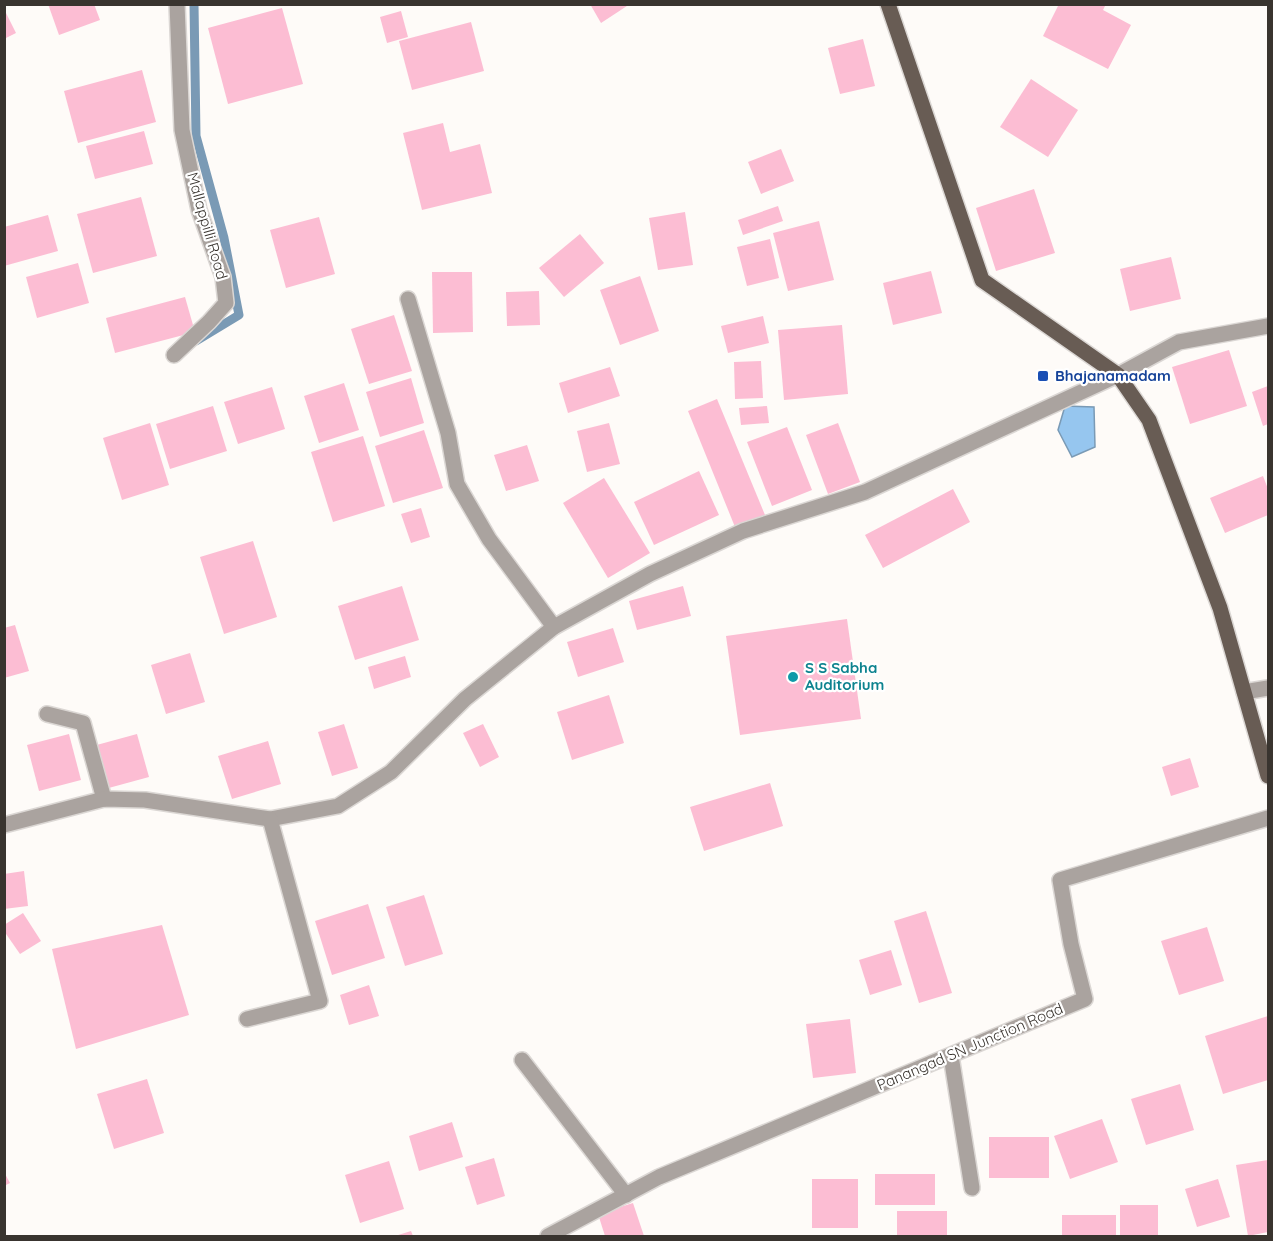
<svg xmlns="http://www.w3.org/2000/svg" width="1273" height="1241" viewBox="0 0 1273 1241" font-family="Quicksand,sans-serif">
  <rect width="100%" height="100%" fill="#fefbf8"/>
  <path fill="#96c6ef" stroke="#7a9ab5" stroke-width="1.5" d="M1065 406 1094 407 1095 447 1072 457 1058 430Z"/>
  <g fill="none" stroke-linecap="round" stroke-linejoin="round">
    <path stroke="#7a9ab5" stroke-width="9" d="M194 4 196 136 224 238 239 315 196 341"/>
  </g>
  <g fill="#fcbdd3">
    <path d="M48 4H94L100 20 59 35Z"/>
    <path d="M590 4H630L601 23Z"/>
    <path d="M1059 4H1106L1103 10 1131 25 1108 69 1043 36Z"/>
    <path d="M282 8 303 84 228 104 208 28Z"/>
    <path d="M4 9 16 33 4 39Z"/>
    <path d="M401 11 408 37 387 43 380 17Z"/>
    <path d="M471 22 484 71 412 90 399 41Z"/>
    <path d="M863 39 875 86 840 94 828 48Z"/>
    <path d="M142 70 156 122 78 143 64 91Z"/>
    <path d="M1031 79 1078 110 1048 157 1000 127Z"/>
    <path d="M443 123 450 152 480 144 492 193 422 210 403 133Z"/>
    <path d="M144 131 153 164 95 179 86 146Z"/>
    <path d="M781 149 794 181 761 194 748 162Z"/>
    <path d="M1034 189 1055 253 996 271 976 208Z"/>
    <path d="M141 197 157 256 93 273 77 214Z"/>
    <path d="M778 206 783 221 743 235 738 220Z"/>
    <path d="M685 212 693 265 658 270 649 218Z"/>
    <path d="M48 215 58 251 4 266V227Z"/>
    <path d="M319 217 335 274 286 288 270 230Z"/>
    <path d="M819 221 834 280 788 291 773 233Z"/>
    <path d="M580 234 604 263 564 297 539 268Z"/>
    <path d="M770 239 779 278 747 286 737 247Z"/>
    <path d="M1171 257 1181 299 1130 311 1120 269Z"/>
    <path d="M78 263 89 303 37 318 26 277Z"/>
    <path d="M931 271 942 313 893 325 883 283Z"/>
    <path d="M432 272H472L473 332 433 333Z"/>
    <path d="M640 276 659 331 620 345 600 290Z"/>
    <path d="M539 291 540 325 507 326 506 292Z"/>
    <path d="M185 297 195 332 115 353 106 318Z"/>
    <path d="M394 315 412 371 369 384 351 329Z"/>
    <path d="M763 316 769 343 728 353 721 326Z"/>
    <path d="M842 325 848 394 784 400 778 330Z"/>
    <path d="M1229 350 1247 406 1190 424 1172 367Z"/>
    <path d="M761 361 763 398 735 399 734 362Z"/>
    <path d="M610 367 620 396 568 413 559 383Z"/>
    <path d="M411 378 424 423 380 437 366 392Z"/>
    <path d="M344 383 359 430 319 443 304 396Z"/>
    <path d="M1268 386V424L1263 426 1252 392Z"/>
    <path d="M272 387 285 429 238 444 224 402Z"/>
    <path d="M717 399 765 515 735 527 688 411Z"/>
    <path d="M213 406 227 451 170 469 156 424Z"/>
    <path d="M767 406 769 423 741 425 739 408Z"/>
    <path d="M150 423 169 485 122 500 103 438Z"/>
    <path d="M609 423 620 464 587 472 577 431Z"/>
    <path d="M838 423 860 482 828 494 806 435Z"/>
    <path d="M787 427 812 490 772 506 747 442Z"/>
    <path d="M424 430 443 488 393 503 375 446Z"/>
    <path d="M363 436 385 506 333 522 311 452Z"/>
    <path d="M527 445 539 481 506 491 494 455Z"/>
    <path d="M699 471 719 515 654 545 634 502Z"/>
    <path d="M1263 476 1268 489V515L1225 533 1210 498Z"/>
    <path d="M604 478 650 553 608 578 563 503Z"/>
    <path d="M953 489 970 522 883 568 865 535Z"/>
    <path d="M421 508 430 537 411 543 401 514Z"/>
    <path d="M253 541 277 617 224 634 200 557Z"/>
    <path d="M402 586 419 640 355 660 338 606Z"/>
    <path d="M683 586 691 616 637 630 629 601Z"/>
    <path d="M847 619 861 719 740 735 726 636Z"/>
    <path d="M15 625 29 671 4 678V628Z"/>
    <path d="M613 628 624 662 578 677 567 642Z"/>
    <path d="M190 653 205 702 166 714 151 665Z"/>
    <path d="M405 656 411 677 374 689 368 667Z"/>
    <path d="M609 695 624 743 572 760 557 712Z"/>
    <path d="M344 724 358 768 332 776 318 732Z"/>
    <path d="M483 724 499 757 480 767 463 733Z"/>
    <path d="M69 734 81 780 39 791 27 745Z"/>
    <path d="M137 734 149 777 105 789 93 746Z"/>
    <path d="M268 741 281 784 232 799 218 756Z"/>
    <path d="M1190 758 1199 787 1171 796 1162 767Z"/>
    <path d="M770 783 783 826 704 851 690 807Z"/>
    <path d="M24 871 28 906 4 909V874Z"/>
    <path d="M424 895 443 954 405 966 386 907Z"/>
    <path d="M368 904 385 958 332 975 315 921Z"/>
    <path d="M926 911 952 993 919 1003 894 921Z"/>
    <path d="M23 913 41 941 20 954 4 931V925Z"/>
    <path d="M162 925 189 1015 76 1049 52 949Z"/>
    <path d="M1207 927 1224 981 1179 995 1161 941Z"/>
    <path d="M891 950 902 985 870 995 859 960Z"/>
    <path d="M369 985 379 1016 349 1025 340 995Z"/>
    <path d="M1268 1016V1080L1223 1094 1205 1036Z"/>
    <path d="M850 1019 856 1073 813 1078 806 1024Z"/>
    <path d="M147 1079 164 1133 114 1149 97 1094Z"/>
    <path d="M1180 1084 1194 1130 1146 1145 1131 1099Z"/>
    <path d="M1102 1119 1118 1162 1070 1179 1054 1136Z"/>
    <path d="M452 1122 463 1157 419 1171 409 1136Z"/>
    <rect x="989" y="1137" width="60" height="41"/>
    <path d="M494 1158 505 1196 477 1205 465 1167Z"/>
    <path d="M1268 1160V1232L1248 1236 1236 1165Z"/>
    <path d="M389 1161 404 1209 360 1223 345 1175Z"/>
    <path d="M4 1172 10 1183 4 1186Z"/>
    <rect x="875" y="1174" width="60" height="31"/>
    <rect x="812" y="1179" width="46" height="49"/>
    <path d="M1218 1179 1230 1217 1197 1227 1185 1189Z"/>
    <path d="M633 1203 644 1236H605L598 1214Z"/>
    <rect x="1120" y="1205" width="38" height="31"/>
    <rect x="897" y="1211" width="50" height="25"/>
    <rect x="1062" y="1215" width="54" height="21"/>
    <path d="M411 1231 413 1236H395Z"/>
  </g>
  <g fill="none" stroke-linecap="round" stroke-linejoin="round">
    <g stroke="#dbd7d4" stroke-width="18">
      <g id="minor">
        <path d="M408 299 448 433 457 484 489 539 554 627"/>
        <path d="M174 355 209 322 226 303 223 277 199 210 182 130 177 4"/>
        <path d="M1244 692 1268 688"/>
        <path d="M47 714 83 723 104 799"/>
        <path d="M4 825 104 799 145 800 270 819 338 806 391 772 465 699 554 627 650 574 743 531 865 492 1118 375 1179 342 1268 326"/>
        <path d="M247 1019 320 1001 270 819"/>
        <path d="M951 1056 972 1188"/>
        <path d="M522 1060 626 1195"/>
        <path d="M548 1236 659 1177 1085 999 1071 944 1060 880 1268 818"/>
      </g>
    </g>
    <g stroke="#dbd7d4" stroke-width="18">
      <path id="major" d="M888 4 982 280 1118 375 1149 420 1220 608 1268 776"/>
    </g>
    <use href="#minor" stroke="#aaa39f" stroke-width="15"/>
    <use href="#major" stroke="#685c54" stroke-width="15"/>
  </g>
  <rect fill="#1a4fb4" stroke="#fff" stroke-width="2" x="1037" y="370" width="12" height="12" rx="3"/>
  <circle fill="#0f9aa8" stroke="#fff" stroke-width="2" cx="793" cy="677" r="6"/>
  <g text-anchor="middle" stroke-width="4.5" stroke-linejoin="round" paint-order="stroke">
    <g font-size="15" fill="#39342f" stroke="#fff">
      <text transform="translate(207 226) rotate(74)" y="5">Mallappilli Road</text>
      <text transform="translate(970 1047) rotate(-23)" y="5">Panangad SN Junction Road</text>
    </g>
    <g font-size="15" font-weight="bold" fill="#164399" stroke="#fff" text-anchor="start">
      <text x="1055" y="381">Bhajanamadam</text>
    </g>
    <g font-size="15" font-weight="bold" fill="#0d838f" stroke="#fff" text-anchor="start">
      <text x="805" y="673">S S Sabha<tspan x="805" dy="17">Auditorium</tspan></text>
    </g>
  </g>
  <rect width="1273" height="1241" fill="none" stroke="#39342f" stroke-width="12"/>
</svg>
